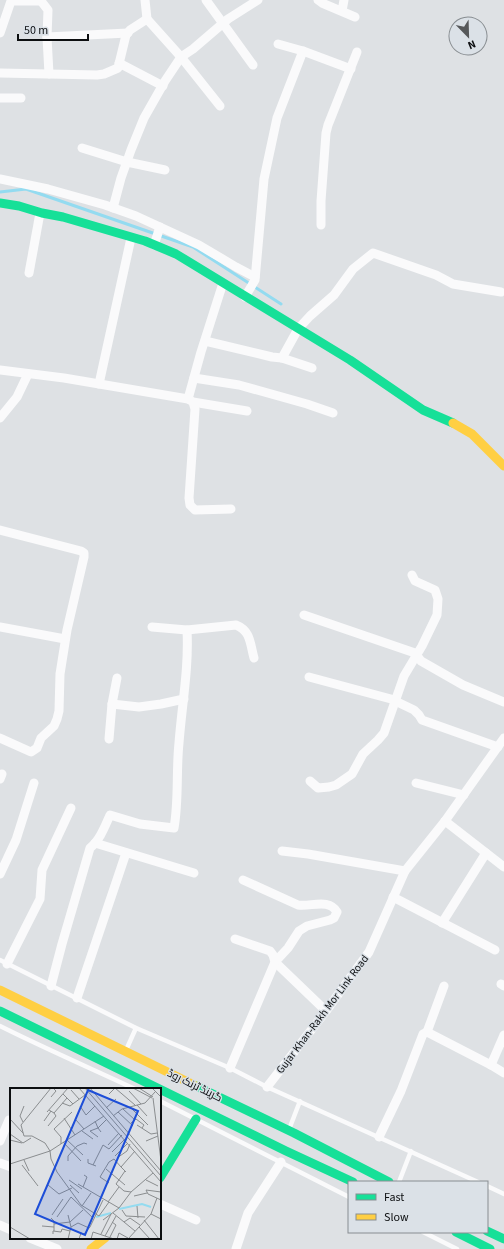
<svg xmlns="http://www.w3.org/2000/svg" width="504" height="1249" viewBox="0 0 504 1249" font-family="'Source Sans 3',Cairo,sans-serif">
  <rect width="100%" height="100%" fill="#dee1e4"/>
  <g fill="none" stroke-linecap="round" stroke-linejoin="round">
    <path stroke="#93dbf0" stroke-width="3" d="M0 192 26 189 193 247 281 304"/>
    <g stroke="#fafafb" stroke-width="4.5">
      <path d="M0 960 136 1028 230 1068 267 1087 478 1182"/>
      <path d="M0 1026C44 1048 90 1068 135 1089"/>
      <path d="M127 1048 136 1028"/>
      <path d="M160 1101 349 1197"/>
      <path d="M290 1127 300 1101"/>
      <path d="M399 1182 411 1151"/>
      <path d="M487 1186 504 1194"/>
      <path d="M423 1232 457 1249"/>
    </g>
    <g stroke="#fafafb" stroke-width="9">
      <path d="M145 0 147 19"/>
      <path d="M206 0 253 65"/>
      <path d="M318 0 322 3 355 17"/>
      <path d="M41 1 48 10 47 37 49 74"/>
      <path d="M342 11 344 0"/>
      <path d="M0 33 11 1H41V0"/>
      <path d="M47 37 128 33"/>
      <path d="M278 44 303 51 351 69"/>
      <path d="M119 63 163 86"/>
      <path d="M0 73 97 75 104 74 118 68 126 35 130 30 147 19 181 57 220 106"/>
      <path d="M0 98H21"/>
      <path d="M82 148 127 162 165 170"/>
      <path d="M0 179 48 189 105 205 136 216 199 245 236 267 255 277"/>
      <path d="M113 208 121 178 131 150 144 118 165 81 181 57 193 49 228 19 258 0"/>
      <path d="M321 225V201L326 133 328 125 357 52"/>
      <path d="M154 245 160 227"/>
      <path d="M29 273 40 213"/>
      <path d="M245 297 255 280 264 179 277 118 303 51"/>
      <path d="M205 341 272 357 282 358 312 368"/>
      <path d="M282 358 298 329 310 316 334 295 353 269 373 253 436 275 453 284 501 292"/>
      <path d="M0 370 64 378 188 399 193 402 247 411"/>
      <path d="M194 378 239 385 307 404 333 413"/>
      <path d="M99 384 131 238"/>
      <path d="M188 399 201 352 223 283"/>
      <path d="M193 402 195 409 189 498 190 505 195 510 231 509"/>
      <path d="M0 418 17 397 28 374"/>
      <path d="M0 530 81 551 84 553V557L67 630 60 674 59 711 57 719 54 726 41 738 37 748 31 752 0 738"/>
      <path d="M304 615 415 653 421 661 463 685 504 702"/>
      <path d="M0 627 65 639"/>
      <path d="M152 627 187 630 236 625C251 631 250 644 254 658"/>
      <path d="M309 677 391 699 414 710 419 715 422 720 498 747"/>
      <path d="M112 704 139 707 161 704 184 699"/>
      <path d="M109 739 112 704 117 678"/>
      <path d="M0 779 2 774"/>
      <path d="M310 781 318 788 329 787 336 785 352 774 363 754 378 740 384 733 404 676 422 646 437 615 438 599 435 590 415 581 412 575"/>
      <path d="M416 783 464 795"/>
      <path d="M445 821 504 867"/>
      <path d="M95 843 194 873"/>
      <path d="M282 851 308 854 405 871"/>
      <path d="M0 874 16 840 34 783"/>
      <path d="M243 880 298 905C311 907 329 898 337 912L334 918 330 920 307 926 299 931 288 948 275 962 326 1011"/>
      <path d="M393 897 495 950"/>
      <path d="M442 923 486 853"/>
      <path d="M7 964 40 899 42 870 71 808"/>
      <path d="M501 984 504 986"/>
      <path d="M51 986 62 944 90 848C100 840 105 826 110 815L140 824 174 828C179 800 176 771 179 743 182 704 189 668 187 630"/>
      <path d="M77 998 126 853"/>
      <path d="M427 1032 444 986"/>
      <path d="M491 1065 504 1035"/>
      <path d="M230 1068 275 962 273 955 270 951 235 939"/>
      <path d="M267 1087 326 1011 369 952 405 871 445 821 504 738"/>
      <path d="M379 1137 401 1091 423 1034 427 1032 491 1065 504 1073"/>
      <path d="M0 1141 9 1120"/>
      <path d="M0 1163 11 1167"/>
      <path d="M160 1204 196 1220"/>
      <path d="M0 1225 11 1230"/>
      <path d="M30 1238 57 1249"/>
      <path d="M236 1249 248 1213 281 1162"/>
    </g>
    <g stroke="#16e098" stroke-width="9">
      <path d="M0 203 19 206 42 213 63 217 145 241 176 254 350 360 423 410 453 423"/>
      <path d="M0 1011 286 1151 353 1182"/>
      <path d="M194 1085 294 1133 389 1182"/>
      <path d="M160 1178 196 1119"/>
      <path d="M487 1231 504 1239"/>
      <path d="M456 1232 490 1249"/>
    </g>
    <g stroke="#ffcf43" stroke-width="9">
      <path d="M453 423 472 434 504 466"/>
      <path d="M0 990 194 1085"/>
      <path d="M91 1249 105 1238"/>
    </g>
  </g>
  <g text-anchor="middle" stroke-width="3" stroke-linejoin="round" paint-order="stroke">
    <g font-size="11" fill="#0c0e10" stroke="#dbe1e7">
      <text transform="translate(322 1014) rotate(-53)" y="4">Gujar Khan-Rakh Mor Link Road</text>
      <text transform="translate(195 1085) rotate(26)" y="4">گرینڈ ٹرنک روڈ</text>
    </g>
  </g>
  <g transform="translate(10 1088)">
    <rect width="151" height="151" fill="#dee1e4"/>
    <path fill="none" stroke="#93dbf0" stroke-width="2" d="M109 121 132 116 141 119M86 129 101 125"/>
    <path fill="none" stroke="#8a8d8f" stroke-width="1" d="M69 0 151 94M75 0 151 88M80 0 151 83M123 0 142 10M129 0 143 9M142 0 151 9M61 2 69 11M119 3 131 16M53 6 63 16M99 6 105 0 125 17M41 9 46 3 43 0M143 10 151 73M52 15 60 18 75 7M127 17 137 28M70 18 76 27 85 18M120 19 138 37M96 20 106 11M113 21 125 32M39 22 44 25 57 10M37 24 58 0M108 24 123 38M103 28 112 21 135 15 145 4M54 30 65 47M0 31 13 45M66 32 74 41M34 33 41 23M85 33 88 40 80 43 88 49M13 34 10 28 14 18M121 35 126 31 134 37 132 40M127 37 141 46 147 45M38 38 46 28 44 25M72 43 83 51M91 44 88 40 97 31M0 46 13 55 21 50M0 52 12 55M57 52 73 67M136 53 148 48M53 54 71 73M51 56V49L44 41 62 24M98 57 109 45M40 63 41 71 47 84 71 117 89 128 99 114M40 63 35 55 22 48H14L11 37 41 0M102 64 115 51M105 68 118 55M107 70 117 63 120 56M78 71V75L86 78M14 72 19 83M58 73V68L67 58 74 55 77 56M0 76 40 63 94 28M12 77 28 98M83 77 93 57 99 61 112 47M96 81 115 97M115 83 106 96 114 103 121 104M116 84 111 79 125 63M59 92 72 101M136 92 148 98M99 95 90 89 99 74 104 71 111 79M68 96 109 120 121 104 143 85M38 97 49 106 62 100M60 97 69 105M73 99 77 89 74 87M136 102 138 106 151 112M136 102 151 104M124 108 137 105M61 109 83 130M147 110 141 126 151 131M98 114 109 99M72 118 81 105M127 118 128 130M112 122 116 128 135 129M103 125 125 143M42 127 53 111M58 127 61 139 68 135 79 140M47 129 61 109M41 130 44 133V143M93 132 109 120M134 132 149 151M114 134 120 130 130 137M44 136 60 134 73 122M32 138 44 139M0 139 20 151M129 139 140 151M43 146V143L51 144 52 141 60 143M91 146 101 126M95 148 106 128M100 149 106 137 102 134M58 151 61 139M69 151 71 145 74 146 80 139 93 112M81 151 83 144 104 151M107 151 109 145 118 150M118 151 141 126"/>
    <path fill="#1d4ed8" fill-opacity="0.15" stroke="#1d4ed8" stroke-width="2" d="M78 2 128 23 75 147 25 126Z"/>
    <rect width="151" height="151" fill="none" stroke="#0c0e10" stroke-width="2"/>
  </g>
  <rect x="348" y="1181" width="140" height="52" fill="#dbe1e7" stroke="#888d91"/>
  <rect x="356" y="1194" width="20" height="6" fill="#16e098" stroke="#888d91"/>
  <text x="384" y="1201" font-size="12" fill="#0c0e10">Fast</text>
  <rect x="356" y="1214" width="20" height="6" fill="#ffcf43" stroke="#888d91"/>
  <text x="384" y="1221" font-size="12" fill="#0c0e10">Slow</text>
  <g transform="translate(468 36) rotate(157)"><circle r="19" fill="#dbe1e7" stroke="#888d91"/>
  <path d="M0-3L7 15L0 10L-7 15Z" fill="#56585a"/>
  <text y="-6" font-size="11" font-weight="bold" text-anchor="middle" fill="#0c0e10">N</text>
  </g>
  <path d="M18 34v6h70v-6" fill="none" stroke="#0c0e10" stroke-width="2"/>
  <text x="24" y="34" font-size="12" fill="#0c0e10" stroke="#dbe1e7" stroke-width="3" paint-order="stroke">50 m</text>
</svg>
